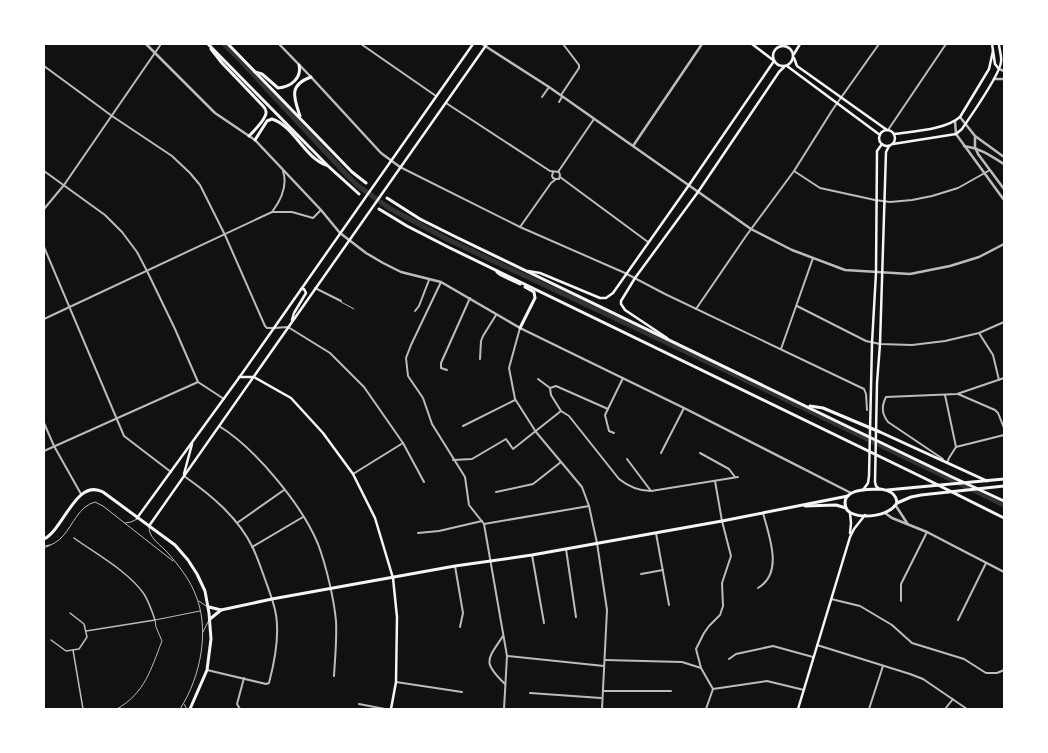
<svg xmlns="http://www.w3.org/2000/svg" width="1048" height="753" viewBox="0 0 1048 753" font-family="'Open Sans',sans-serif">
  <rect width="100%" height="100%" fill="#111"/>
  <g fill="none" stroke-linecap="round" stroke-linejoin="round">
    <path stroke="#333" stroke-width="5" d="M224 44 241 61 347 175 357 185 389 208 447 239 727 371 1004 505"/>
    <g stroke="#bcbcbc" stroke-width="1">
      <path d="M341 302 354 309"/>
      <path d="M125 523 131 522 137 519"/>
      <path d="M149 526C148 538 161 545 168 553 178 565 188 577 194 591 211 627 201 677 180 709"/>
      <path d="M44 546 50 545"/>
      <path d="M44 548C51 545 58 542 63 536 73 525 79 506 95 502L103 506 173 561"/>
      <path d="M199 601 206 606"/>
      <path d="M203 632 209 620"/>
      <path d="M184 704 187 709"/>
      <path d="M117 709C145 693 151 669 162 641L156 627 155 620 200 611"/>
    </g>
    <g stroke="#bcbcbc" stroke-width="1.5">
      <path d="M74 538C96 554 128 571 144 594 149 602 152 611 155 620L86 631"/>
      <path d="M51 640 66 651 79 649 87 637 84 624 70 613"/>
      <path d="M73 650 83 709"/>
    </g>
    <g stroke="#bcbcbc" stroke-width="2">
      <path d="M361 44 436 96"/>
      <path d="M44 66 112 116 172 156 190 173 200 185 225 235 265 326 267 328H274L288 327 330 353 364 387 403 443 424 482"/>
      <path d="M561 95 579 68V65L563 44"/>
      <path d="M542 97 549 87"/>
      <path d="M559 102 562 97"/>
      <path d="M446 103 550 171 559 172 560 175 559 179H555L553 178 552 176 553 172"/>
      <path d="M888 130 946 44"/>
      <path d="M400 167 520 227 625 273 665 294 864 389 866 394 867 410"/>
      <path d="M44 171 105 215 122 232 137 252 147 271 175 329 198 382 224 399"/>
      <path d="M794 171 820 188 875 200 890 202 912 200 932 196 958 188 990 170"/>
      <path d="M558 172 594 119"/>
      <path d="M560 177 648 242"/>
      <path d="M44 209 64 185 161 44"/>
      <path d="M272 212H292L313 218 321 210"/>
      <path d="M520 227 551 183 555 180"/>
      <path d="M44 247 124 436 171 472"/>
      <path d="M441 282 411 345 406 358 408 376 423 398 432 424 465 477 469 505 484 524 507 656 504 709"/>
      <path d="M315 288 341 301"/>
      <path d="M797 306 866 341 880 344 912 345 945 341 979 333 1004 322"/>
      <path d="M696 309 746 236 794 171 833 109 879 44"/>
      <path d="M415 311 419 306 429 280"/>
      <path d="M44 319 272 212C281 200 288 186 283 171"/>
      <path d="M520 328 509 368 515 399 536 432 582 487 589 506 597 543 607 610 602 709"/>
      <path d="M979 333 993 355 999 380"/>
      <path d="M781 349 813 258"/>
      <path d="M480 359 481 341 483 336 496 315"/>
      <path d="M447 370 441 368V363L470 298"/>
      <path d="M538 379 550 388 551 395 561 411 569 416 619 479C629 487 638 491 651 491L738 477"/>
      <path d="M550 388 556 386 608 409"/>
      <path d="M958 394 995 410 998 413 1004 428"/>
      <path d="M945 395 956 447"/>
      <path d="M44 423 54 446 81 494"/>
      <path d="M219 426C255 448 302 505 318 544 326 565 334 599 336 621 337 640 335 658 334 676"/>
      <path d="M463 426 515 400"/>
      <path d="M614 433 609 431 605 415 623 378"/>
      <path d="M956 447 1004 435"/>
      <path d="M44 451 198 382"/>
      <path d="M661 453 684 408"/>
      <path d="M700 453 729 469 735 477"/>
      <path d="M627 459 651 491"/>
      <path d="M943 459 888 422C882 414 881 407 886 397L957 394 1004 378"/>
      <path d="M453 460 472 459 506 439 513 449 561 411"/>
      <path d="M946 462 947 463 949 458 956 447"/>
      <path d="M353 474 403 443"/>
      <path d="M184 476C211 495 238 517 253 548 258 559 262 571 266 582 271 596 277 611 277 626 278 646 274 664 269 683L266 684 207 670"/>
      <path d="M496 492 533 484 561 462"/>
      <path d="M237 523 284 490"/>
      <path d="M484 524 589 506"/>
      <path d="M418 533 439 531 482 521"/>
      <path d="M656 533 669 605"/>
      <path d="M252 547 303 517"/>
      <path d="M566 549 576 617"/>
      <path d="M532 555 544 623"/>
      <path d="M455 566 463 613 460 627"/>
      <path d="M641 574 663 570"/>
      <path d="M758 588C784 573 769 536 763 513"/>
      <path d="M831 599 860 606 892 625 912 643 964 659 986 673H997L1004 670"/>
      <path d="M901 601V584L927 532"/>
      <path d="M958 620 986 563"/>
      <path d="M503 636C487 660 482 662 505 684"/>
      <path d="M817 645 910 674 923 679 967 709"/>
      <path d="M507 656 604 666"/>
      <path d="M729 659 736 654 773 646 813 657"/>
      <path d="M605 660 682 662 701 668"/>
      <path d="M396 682 462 692"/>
      <path d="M713 689 767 681 804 690"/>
      <path d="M603 691H671"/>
      <path d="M530 693 601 698"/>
      <path d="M359 704 385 709"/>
      <path d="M240 709 237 704 244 678"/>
      <path d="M706 709 713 689 701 668 696 649 704 633 709 626 720 615 723 606 722 583 731 556 722 521 715 481"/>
      <path d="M869 709 883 666"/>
      <path d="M945 709 953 699"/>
    </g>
    <g stroke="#bcbcbc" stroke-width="2.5">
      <path d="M146 44 215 113 255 140 321 210 340 233 366 253 383 263 401 272 441 282 520 328 684 408 851 493"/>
      <path d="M279 44 311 77 381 153 400 167"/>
      <path d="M482 44 549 87 751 229 792 250 845 270 910 274 950 266 979 257 1004 244"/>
      <path d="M999 69 1004 71"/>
      <path d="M994 79H1004"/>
      <path d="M960 117 975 136 1004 157"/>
      <path d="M955 121 956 134 1004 200"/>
      <path d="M975 136V147L978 154 1004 189"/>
      <path d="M633 146 702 44"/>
      <path d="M964 146C980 148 991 156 1004 164"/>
      <path d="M896 506 907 523"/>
      <path d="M885 513 892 518 927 532 1004 572"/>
    </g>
    <g stroke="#f5f5f5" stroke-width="2.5">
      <path d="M752 44 773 60"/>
      <path d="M992 44 995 64 999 69"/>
      <circle cx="783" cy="56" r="10"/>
      <path d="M794 54 800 44"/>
      <path d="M794 58 797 66 887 130"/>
      <path d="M787 66 880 135"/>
      <circle cx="887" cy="138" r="8"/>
      <path d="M894 134C914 131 945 130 960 117L989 69 993 51"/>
      <path d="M893 144 956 134 962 129C970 117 1000 75 1001 62 1002 57 999 49 999 44"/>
      <path d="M528 271 540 273 600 298H606L613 293 689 185 774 61"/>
      <path d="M292 320 294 313 306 293 304 289H301"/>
      <path d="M667 338 625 310 621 304V301L635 278 698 192 779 72 784 67"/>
      <path d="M239 377H254L291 398 323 433 353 474 375 518 393 578 397 617 396 682 391 709"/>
      <path d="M184 474 192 444"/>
      <path d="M879 489 876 486 875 482 877 383 880 344 886 152 889 146"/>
      <path d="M863 490 868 483 869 476 872 343 876 273 877 151 882 144"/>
      <path d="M850 513 851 523 850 533"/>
      <path d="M137 518 241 375 473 44"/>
      <path d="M149 526 487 44"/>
      <path d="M798 709 850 537 854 529 865 515"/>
    </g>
    <g stroke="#f5f5f5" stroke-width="3">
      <path d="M208 44 328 166 359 194"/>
      <path d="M228 44 352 172 366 183"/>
      <path d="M211 49 222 63 263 106C264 107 266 110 266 112 267 118 254 131 249 136"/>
      <path d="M255 72 262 74 278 88C291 87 302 78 299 65"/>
      <path d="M300 116C294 98 288 85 311 77"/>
      <path d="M255 140 267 121 272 119C294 126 304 157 326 165"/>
      <path d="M387 198 420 219 456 237 952 477 1004 501"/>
      <path d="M379 209 407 226 448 247 924 478 1004 518"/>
      <path d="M497 272 501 275 520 284"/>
      <path d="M520 328 535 298 534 292 525 287"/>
      <path d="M810 406 823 408 880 432 987 481"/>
      <path d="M880 489C889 490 896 493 897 503 889 516 864 519 851 513 847 511 845 507 845 503 845 488 869 490 880 489Z"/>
      <path d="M887 490 1004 479"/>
      <path d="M897 503 911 497 921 495 1004 486"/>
      <path d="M805 506 836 505 846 508"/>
      <path d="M44 539C64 529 76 478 103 492L175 545 188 560 197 574 205 591 209 613 211 639 207 670 190 709"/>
      <path d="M209 607 221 610 272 599 455 566 532 555 722 521 848 496"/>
      <path d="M210 619 221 610"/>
    </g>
  </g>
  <rect width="1048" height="753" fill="none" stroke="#ffffff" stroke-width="90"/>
</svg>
